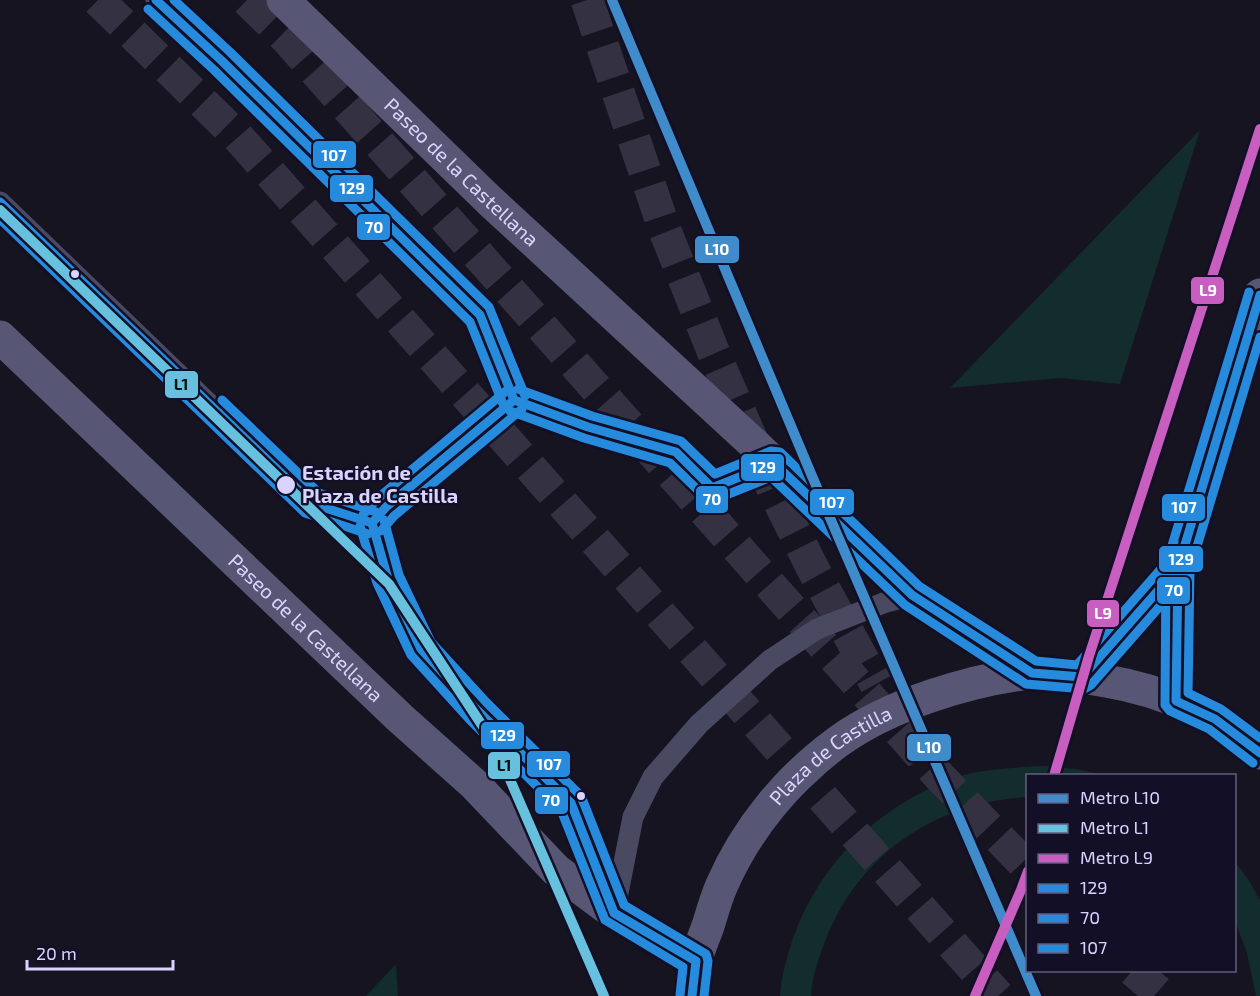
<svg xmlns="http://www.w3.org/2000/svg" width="1260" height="996" viewBox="0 0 1260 996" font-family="'Exo 2',sans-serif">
  <rect width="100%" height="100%" fill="#161421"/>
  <g fill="#132c2d">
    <path d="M1200 130 1120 384 1061 378 950 388Z"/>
    <path d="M1045 766 1076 769 1105 775 1028 776 1027 797C937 802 860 853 826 939 819 957 812 977 811 996H780C781 977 787 956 793 938 820 862 879 806 954 778 977 769 1020 767 1045 766Z"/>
    <path d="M1235 862 1248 879 1260 900V996H1256L1247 953 1235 921Z"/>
    <path d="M396 964 398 996H366Z"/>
  </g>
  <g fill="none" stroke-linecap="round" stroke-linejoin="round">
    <g stroke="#333142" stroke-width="33" stroke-dasharray="33 16" stroke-linecap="butt">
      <path d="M98 0 238 137 998 996"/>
      <path d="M247 0 287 39 940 777 1028 868"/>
      <path d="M587 0 664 228 713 351 773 489 813 569 876 684"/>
      <path d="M1133 970 1163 996"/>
    </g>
    <g stroke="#4a4962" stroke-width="21">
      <path d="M156 0 222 61 480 315 514 400 588 427 635 439 676 452 712 488 774 463"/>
      <path d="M0 202 313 504 372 523 388 579 421 649 478 711 571 803 612 910"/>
      <path d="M614 913 633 817 653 777 699 724 770 660 817 629 886 602 912 595"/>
    </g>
    <g stroke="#575674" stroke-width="33">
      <path id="s1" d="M283 0 490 201 753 443 912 595 1032 673"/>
      <path id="s2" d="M0 337 400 718 475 785 556 870 614 913 696 961"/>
      <path d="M1082 677 1178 568"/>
      <path d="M1176 701 1178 568 1260 295"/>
      <path id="s3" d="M692 996C694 984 694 971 696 960 699 948 704 937 708 926 712 913 716 899 721 887 746 829 788 778 839 741 889 705 969 680 1030 673 1053 671 1083 677 1106 681 1160 690 1220 714 1260 753"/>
    </g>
    <g stroke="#130f26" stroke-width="14">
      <g id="bus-1">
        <path d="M156 0 222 61 480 315 514 400"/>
        <path d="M0 202 313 504 372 523"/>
        <path d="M514 400 588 427 676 452 712 488 774 463 912 595 1032 673 1082 677 1178 568 1260 295"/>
        <path d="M372 523 388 579 421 649 478 711 571 803 614 913 696 961 692 996"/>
        <path d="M372 523 386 507 514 400"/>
        <path d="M1185 545 1178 568 1176 701 1215 719 1260 753"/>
      </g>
    </g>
    <g stroke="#130f26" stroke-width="14">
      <g id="bus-2">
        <path d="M148 9 214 70 470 322 503 404"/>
        <path d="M0 219 305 513 368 534"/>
        <path d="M510 411 584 438 670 463 704 496 710 500 716 499 771 477 905 605 1026 684 1084 689 1091 685 1189 573 1260 337"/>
        <path d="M360 526 377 583 411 655 470 720 561 810 605 920 683 967 680 995"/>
        <path d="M381 531 394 516 522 409"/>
        <path d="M1174 542 1166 568 1165 705 1170 711 1209 729 1253 763"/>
      </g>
    </g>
    <g stroke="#130f26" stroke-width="14">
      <g id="bus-3">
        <path d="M174 0 230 52 489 307 525 396"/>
        <path d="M518 389 592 416 681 441 715 474 771 451 780 452 919 586 1036 661 1077 665 1167 562 1249 292"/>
        <path d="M222 400 319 493 376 512"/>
        <path d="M363 515 378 498 506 391"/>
        <path d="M384 520 399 575 431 642 487 703 581 796 624 905 706 954 708 961 704 996"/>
        <path d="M1196 548 1190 570 1188 693 1221 709 1260 738"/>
      </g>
    </g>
    <use href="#bus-1" stroke="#268bdd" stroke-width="9"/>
    <use href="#bus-2" stroke="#268bdd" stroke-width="9"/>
    <use href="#bus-3" stroke="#268bdd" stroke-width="9"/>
    <g stroke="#130f26" stroke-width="15">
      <path id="metro-1" d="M612 0 812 476 1036 996"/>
    </g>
    <g stroke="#130f26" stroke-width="15">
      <path id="metro-2" d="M0 210 389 584 495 745 604 996"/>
    </g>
    <g stroke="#130f26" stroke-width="15">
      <g id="metro-3">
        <path d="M1054 776 1089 656 1260 129"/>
        <path d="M975 996 1021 890 1028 871"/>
      </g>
    </g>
    <use href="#metro-1" stroke="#408cca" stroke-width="10"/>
    <use href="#metro-2" stroke="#67c0dd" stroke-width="10"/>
    <use href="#metro-3" stroke="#c85ebf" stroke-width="10"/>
  </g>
  <g fill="#d9d4ff" stroke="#130f26" stroke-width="2">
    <circle cx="75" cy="274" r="5"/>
    <circle cx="286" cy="485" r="10"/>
    <circle cx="581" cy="796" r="5"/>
  </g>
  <g text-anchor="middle" stroke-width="5" stroke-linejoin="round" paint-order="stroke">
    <g font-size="20" fill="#d9d4ff" stroke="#130f26">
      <text dy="7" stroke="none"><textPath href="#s1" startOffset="248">Paseo de la Castellana</textPath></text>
      <text dy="7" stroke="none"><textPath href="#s2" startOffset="422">Paseo de la Castellana</textPath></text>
      <text dy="7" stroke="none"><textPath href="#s3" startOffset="288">Plaza de Castilla</textPath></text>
    </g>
    <g font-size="20" font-weight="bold" fill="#d9d4ff" stroke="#130f26" text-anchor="start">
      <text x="302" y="480">Estación de<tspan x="302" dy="23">Plaza de Castilla</tspan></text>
    </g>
  </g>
  <g stroke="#130f26" stroke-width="2">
    <rect x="312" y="140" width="45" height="29" rx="6" fill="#268bdd"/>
    <rect x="329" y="174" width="45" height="29" rx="6" fill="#268bdd"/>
    <rect x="356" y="213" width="35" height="28" rx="6" fill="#268bdd"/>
    <rect x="694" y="235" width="46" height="29" rx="6" fill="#408cca"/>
    <rect x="1190" y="276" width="35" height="29" rx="6" fill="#c85ebf"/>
    <rect x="164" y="370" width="35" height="29" rx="6" fill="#67c0dd"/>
    <rect x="740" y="453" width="45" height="29" rx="6" fill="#268bdd"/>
    <rect x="695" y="485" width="34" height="29" rx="6" fill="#268bdd"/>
    <rect x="809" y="488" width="46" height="28" rx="6" fill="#268bdd"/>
    <rect x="1161" y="493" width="45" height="29" rx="6" fill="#268bdd"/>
    <rect x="1158" y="545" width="46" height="28" rx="6" fill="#268bdd"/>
    <rect x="1156" y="576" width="35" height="29" rx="6" fill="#268bdd"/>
    <rect x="1086" y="599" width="34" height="29" rx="6" fill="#c85ebf"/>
    <rect x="480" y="721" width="45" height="29" rx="6" fill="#268bdd"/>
    <rect x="906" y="733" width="46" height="29" rx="6" fill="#408cca"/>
    <rect x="526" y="750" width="45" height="28" rx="6" fill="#268bdd"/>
    <rect x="487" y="751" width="34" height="29" rx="6" fill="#67c0dd"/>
    <rect x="534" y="786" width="35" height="29" rx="6" fill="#268bdd"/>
  </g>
  <g font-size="16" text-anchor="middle" font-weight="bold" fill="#fff">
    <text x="334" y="161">107</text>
    <text x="352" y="194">129</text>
    <text x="374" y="233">70</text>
    <text x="717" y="255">L10</text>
    <text x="1208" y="296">L9</text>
    <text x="763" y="473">129</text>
    <text x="712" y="505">70</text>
    <text x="832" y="508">107</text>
    <text x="1184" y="513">107</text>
    <text x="1181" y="565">129</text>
    <text x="1174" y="596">70</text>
    <text x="1103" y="619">L9</text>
    <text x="503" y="741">129</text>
    <text x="929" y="753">L10</text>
    <text x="549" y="770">107</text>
    <text x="551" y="806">70</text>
  </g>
  <g font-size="16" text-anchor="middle" font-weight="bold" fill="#111">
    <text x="181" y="390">L1</text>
    <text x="504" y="771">L1</text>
  </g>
  <rect x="1026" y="774" width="210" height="198" fill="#130f26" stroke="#625e7d" stroke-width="1.5"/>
  <rect x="1038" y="794" width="30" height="9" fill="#408cca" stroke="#625e7d" stroke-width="1.5"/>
  <text x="1080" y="804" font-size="18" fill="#d9d4ff">Metro L10</text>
  <rect x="1038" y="824" width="30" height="9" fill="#67c0dd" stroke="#625e7d" stroke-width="1.5"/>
  <text x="1080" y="834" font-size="18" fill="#d9d4ff">Metro L1</text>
  <rect x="1038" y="854" width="30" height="9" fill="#c85ebf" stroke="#625e7d" stroke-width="1.5"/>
  <text x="1080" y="864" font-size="18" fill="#d9d4ff">Metro L9</text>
  <rect x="1038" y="884" width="30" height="9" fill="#268bdd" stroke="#625e7d" stroke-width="1.5"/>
  <text x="1080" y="894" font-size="18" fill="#d9d4ff">129</text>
  <rect x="1038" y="914" width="30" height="9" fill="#268bdd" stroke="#625e7d" stroke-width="1.5"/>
  <text x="1080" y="924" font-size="18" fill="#d9d4ff">70</text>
  <rect x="1038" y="944" width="30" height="9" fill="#268bdd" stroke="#625e7d" stroke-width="1.5"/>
  <text x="1080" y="954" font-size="18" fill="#d9d4ff">107</text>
  <path d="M27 960v9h146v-9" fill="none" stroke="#d9d4ff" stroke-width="3"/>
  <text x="36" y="960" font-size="18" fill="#d9d4ff" stroke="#130f26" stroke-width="4.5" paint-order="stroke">20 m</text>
</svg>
